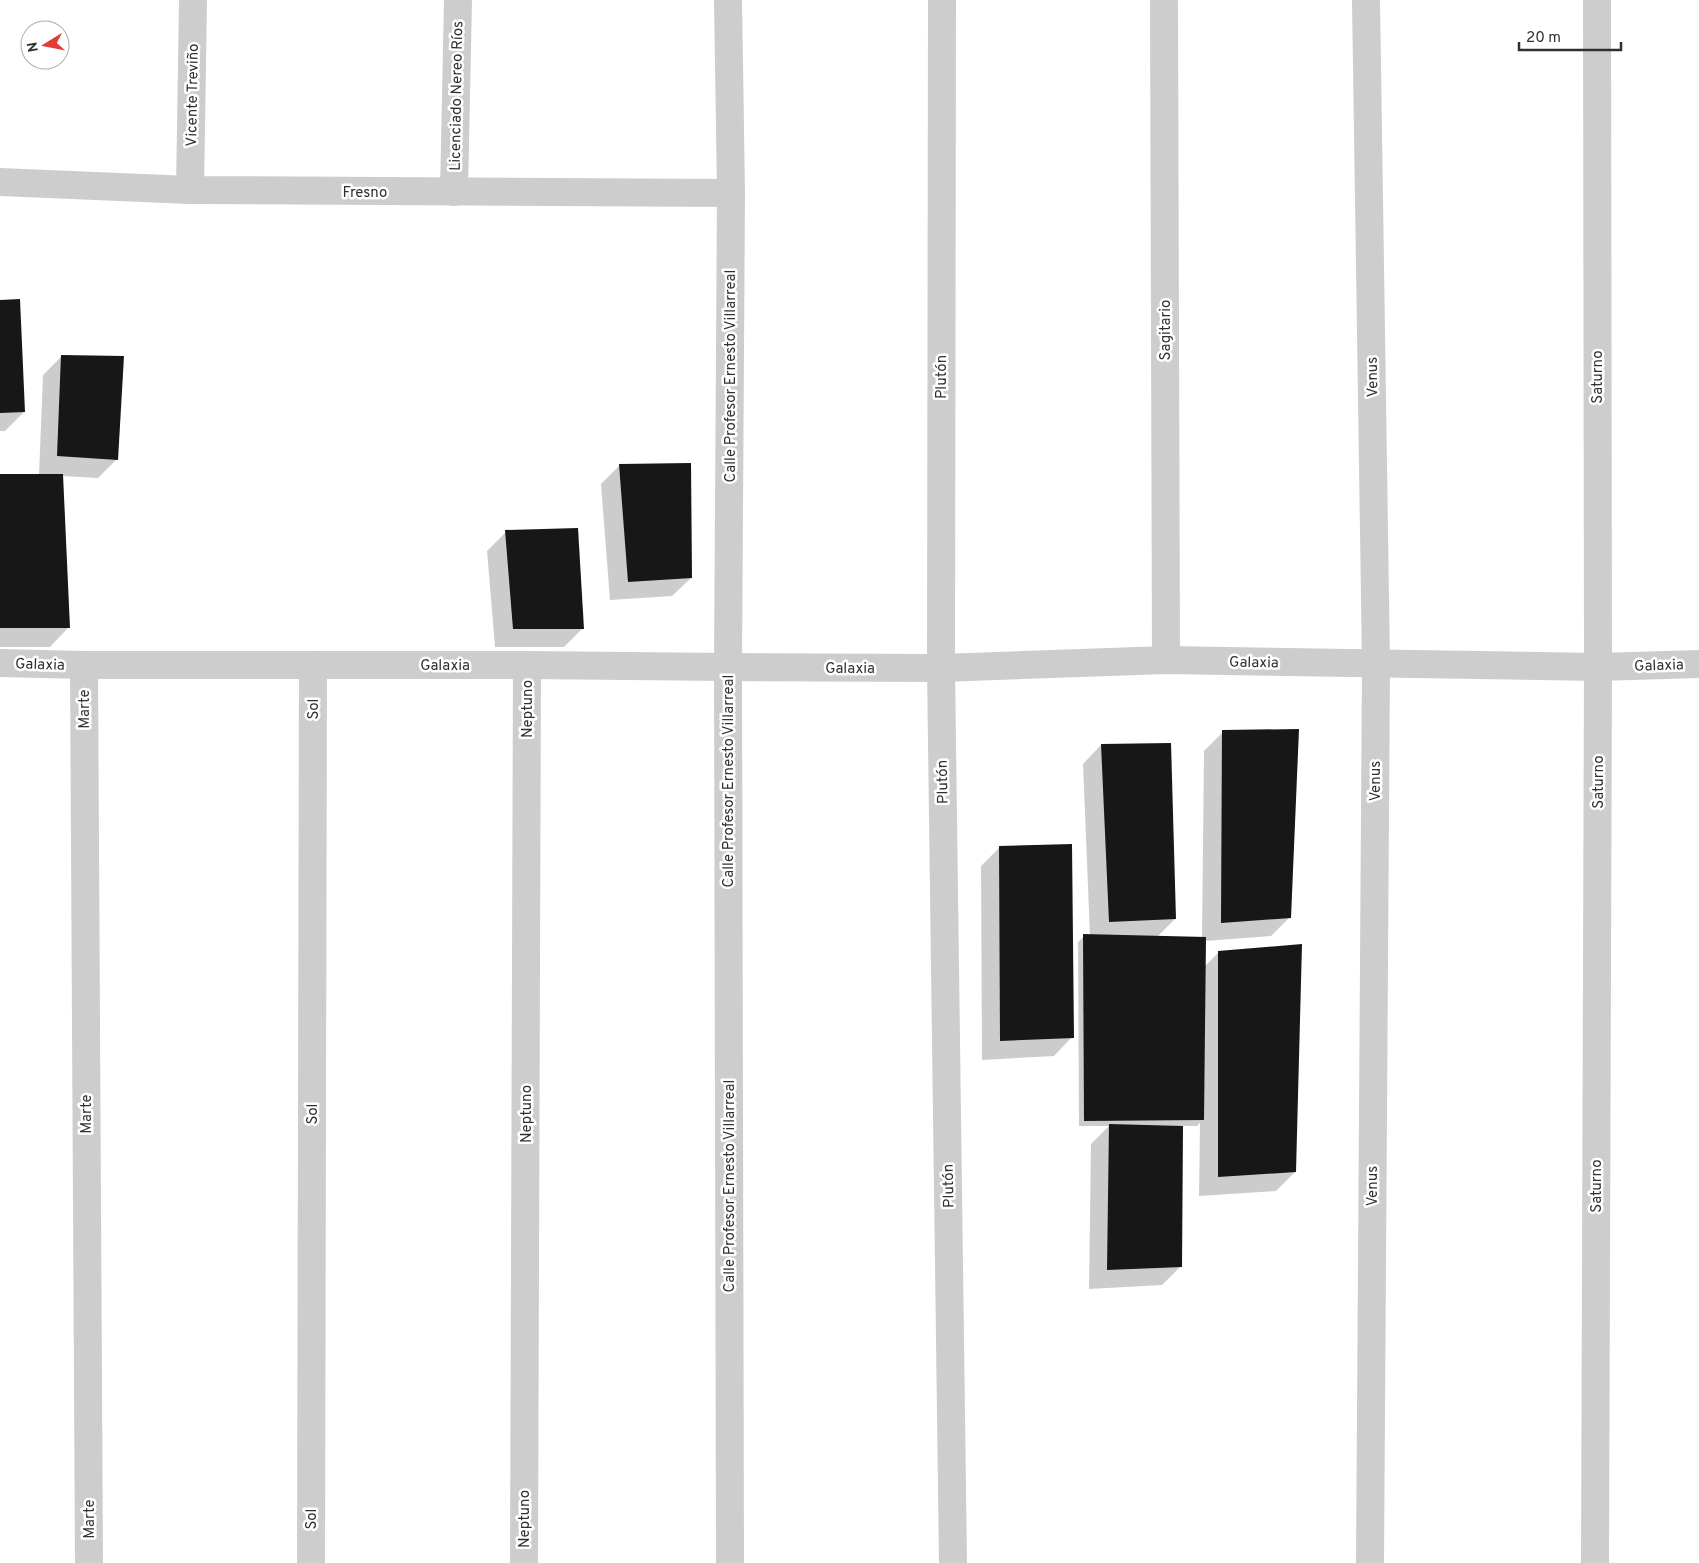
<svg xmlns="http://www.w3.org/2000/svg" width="1699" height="1563" viewBox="0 0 1699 1563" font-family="Overpass,sans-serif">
  <rect width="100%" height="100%" fill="#fff"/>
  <g fill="#0003">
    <path d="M0 301 24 412 5 431H0Z"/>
    <path d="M62 356 117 459 98 478 61 476 68 628 50 647H0V475H39L43 375Z"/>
    <path d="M620 465 691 578 672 596 610 600 601 484Z"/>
    <path d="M506 532 583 628 564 647H495L487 551Z"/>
    <path d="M1223 732 1290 917 1271 936 1205 941V966L1219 952 1295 1172 1276 1191 1199 1196 1200 1123 1197 1126H1181V1266L1162 1285 1089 1289 1091 1144 1109 1126H1079L1078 942 1084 936H1090L1083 764 1101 745 1175 919 1157 937 1202 938 1204 751Z"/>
    <path d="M1000 847 1072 1037 1054 1056 982 1060 981 866Z"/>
  </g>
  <g fill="#171717">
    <path d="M20 299 25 412 0 413V300Z"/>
    <path d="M61 355 124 356 118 460 57 456Z"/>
    <path d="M691 463 692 578 628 582 619 464Z"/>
    <path d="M0 474H63L70 628H0Z"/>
    <path d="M578 528 584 629H513L505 530Z"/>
    <path d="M1299 729 1291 918 1221 923 1222 730Z"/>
    <path d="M1171 743 1176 919 1109 922 1101 744Z"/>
    <path d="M1072 844 1074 1038 1000 1041 999 846Z"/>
    <path d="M1083 934 1206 937 1204 1120 1084 1121Z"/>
    <path d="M1302 944 1296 1172 1218 1177V951Z"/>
    <path d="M1109 1124 1183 1126 1182 1267 1107 1270Z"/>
  </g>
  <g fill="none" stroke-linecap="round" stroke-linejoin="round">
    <g stroke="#cdcdcd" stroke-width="28">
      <path d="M728 0 731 193 728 667 730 1563"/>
      <path d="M942 0 941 668 953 1563"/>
      <path d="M1164 0 1166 660"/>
      <path d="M1366 0 1376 664 1370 1563"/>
      <path d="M0 182 190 190 731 193"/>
      <path d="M190 190 193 0"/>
      <path d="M454 192 458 0"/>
      <path d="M0 663 84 665H527L728 667 941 668 1166 660 1598 667 1699 664"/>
      <path d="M84 665 89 1563"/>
      <path d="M311 1563 313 665"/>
      <path d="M524 1563 527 665"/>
      <path d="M1595 1563 1598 667 1597 0"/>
    </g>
  </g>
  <g text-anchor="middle" stroke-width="5" stroke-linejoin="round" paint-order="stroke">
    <g font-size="15" fill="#303030" stroke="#fff">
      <text transform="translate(192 95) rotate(-89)" y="5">Vicente Treviño</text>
      <text transform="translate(456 96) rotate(-89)" y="5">Licenciado Nereo Ríos</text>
      <text x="365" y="197">Fresno</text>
      <text transform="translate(1165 330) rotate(-90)" y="5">Sagitario</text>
      <text transform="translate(730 376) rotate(-90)" y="5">Calle Profesor Ernesto Villarreal</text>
      <text transform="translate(941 377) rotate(-90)" y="5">Plutón</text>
      <text transform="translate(1372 377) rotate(-91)" y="5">Venus</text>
      <text transform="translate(1597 377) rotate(-90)" y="5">Saturno</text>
      <text transform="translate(1254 662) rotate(1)" y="5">Galaxia</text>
      <text transform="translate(40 664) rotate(2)" y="5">Galaxia</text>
      <text x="445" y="670">Galaxia</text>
      <text transform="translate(1659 665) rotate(-2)" y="5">Galaxia</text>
      <text x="850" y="673">Galaxia</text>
      <text transform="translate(84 709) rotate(-90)" y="5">Marte</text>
      <text transform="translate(313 709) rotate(-90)" y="5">Sol</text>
      <text transform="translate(527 709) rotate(-90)" y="5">Neptuno</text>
      <text transform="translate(728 781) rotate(-90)" y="5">Calle Profesor Ernesto Villarreal</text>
      <text transform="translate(1375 781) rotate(-90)" y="5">Venus</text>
      <text transform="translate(942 782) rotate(-91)" y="5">Plutón</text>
      <text transform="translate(1598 782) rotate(-90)" y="5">Saturno</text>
      <text transform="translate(86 1114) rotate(-90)" y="5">Marte</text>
      <text transform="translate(312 1114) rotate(-90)" y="5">Sol</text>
      <text transform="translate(526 1114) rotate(-90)" y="5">Neptuno</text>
      <text transform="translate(729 1186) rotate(-90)" y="5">Calle Profesor Ernesto Villarreal</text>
      <text transform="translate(948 1186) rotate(-91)" y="5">Plutón</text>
      <text transform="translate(1372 1186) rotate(-90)" y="5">Venus</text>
      <text transform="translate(1596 1186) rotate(-90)" y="5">Saturno</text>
      <text transform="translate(89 1519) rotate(-90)" y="5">Marte</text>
      <text transform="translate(311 1519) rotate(-90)" y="5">Sol</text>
      <text transform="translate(524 1519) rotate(-90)" y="5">Neptuno</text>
    </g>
  </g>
  <g transform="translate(45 45) rotate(260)"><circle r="24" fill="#ffffff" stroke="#acacac"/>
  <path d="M0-4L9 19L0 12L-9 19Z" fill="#e33c36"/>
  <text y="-8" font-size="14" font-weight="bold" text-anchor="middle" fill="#303030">N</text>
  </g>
  <path d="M1519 42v8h102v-8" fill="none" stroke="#303030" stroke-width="2.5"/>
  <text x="1526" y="42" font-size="15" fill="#303030" stroke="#ffffff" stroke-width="4" paint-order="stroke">20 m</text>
</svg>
